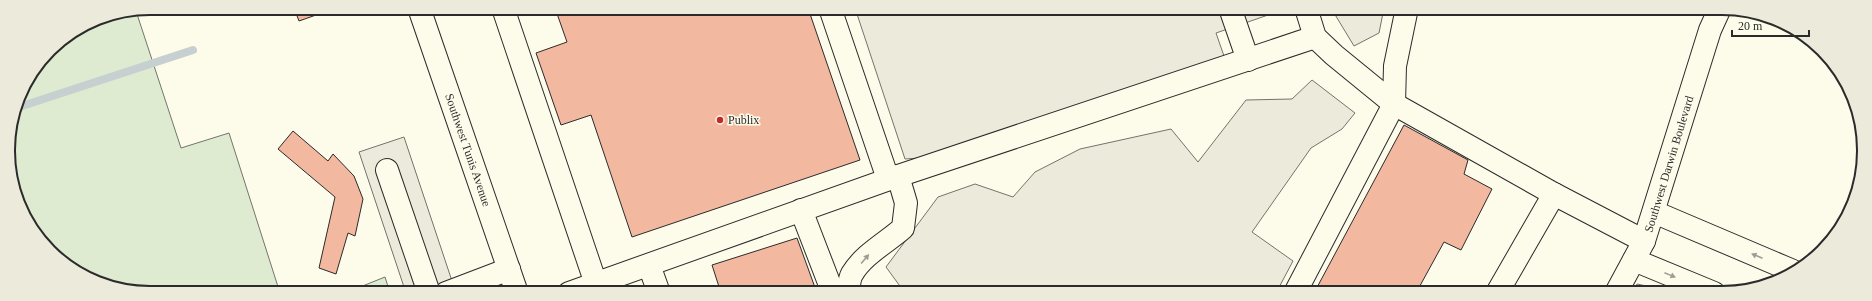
<svg xmlns="http://www.w3.org/2000/svg" width="1872" height="301" viewBox="0 0 1872 301" font-family="'Times New Roman',serif">
  <rect width="100%" height="100%" fill="#fdfbea"/>
  <g fill="#deebd1" stroke="#74746e">
    <path d="M136 11 181 148 229 133 280 293H141L88 278 44 245 16 197 8 141 19 96 50 50 96 19Z"/>
    <path d="M385 277 390 293H345Z"/>
    <path d="M1637 284 1679 293H1632Z"/>
  </g>
  <g fill="#eceadb" stroke="#74746e">
    <path d="M855 8H1269L1271 14 1216 33 1224 56 920 158 905 159Z"/>
    <path d="M1331 8H1384L1379 33 1354 46Z"/>
    <path d="M1312 80 1355 113 1342 129 1311 148 1252 232 1293 261 1276 293H905L886 267 938 197 975 184 1013 197 1035 172 1080 149 1171 129 1198 162 1246 100 1292 99Z"/>
    <path d="M404 137 456 293H406L359 152Z"/>
  </g>
  <g fill="none" stroke-linecap="round" stroke-linejoin="round">
    <path stroke="#c7d0d0" stroke-width="8" d="M16 108 193 50"/>
  </g>
  <g fill="#f2b8a0" stroke="#2b2b2b">
    <path d="M294 8H336L299 21Z"/>
    <path d="M555 8H808L860 160 632 237 591 115 561 125 536 53 567 42Z"/>
    <path d="M1404 125 1468 160 1464 174 1492 189 1461 250 1444 242 1416 293H1314Z"/>
    <path d="M293 131 328 161 333 154 354 176 363 199 355 236 348 233 336 274 319 268 335 197 278 149Z"/>
    <path d="M797 238 817 293H721L712 265Z"/>
  </g>
  <g fill="none" stroke-linecap="round" stroke-linejoin="round">
    <g stroke="#2b2b2b" stroke-width="24">
      <g id="minor">
        <path d="M419 8 517 293"/>
        <path d="M503 8 596 284"/>
        <path d="M830 8 888 179"/>
        <path d="M1230 8 1248 60"/>
        <path d="M1306 8 1315 37 1334 55 1394 104 1554 194 1644 241"/>
        <path d="M387 170 429 293"/>
        <path d="M801 210 833 293"/>
        <path d="M1654 212 1793 271"/>
        <path d="M1634 260 1714 293"/>
        <path d="M649 265 659 293"/>
        <path d="M446 293 509 269"/>
        <path d="M569 293 898 176 1315 37"/>
        <path d="M848 293C849 287 849 279 852 274 864 254 886 243 903 228L906 203 898 176"/>
        <path d="M1295 293 1394 104 1395 66 1407 8"/>
        <path d="M1497 293 1554 194"/>
        <path d="M1616 293 1644 241 1710 30 1720 8"/>
      </g>
    </g>
    <use href="#minor" stroke="#fdfbea" stroke-width="22"/>
  </g>
  <defs><path id="oneway-solid" d="M-6-.8H1V-3.2L6.5 0L1 3.2V.8H-6Z"/></defs>
  <g fill="#9e9d94">
    <use href="#oneway-solid" transform="translate(1757 256) rotate(-157)"/>
    <use href="#oneway-solid" transform="translate(865 259) rotate(-50)"/>
    <use href="#oneway-solid" transform="translate(1670 275) rotate(22)"/>
  </g>
  <circle fill="#c62828" stroke="#fdfbea" stroke-width="1.5" cx="720" cy="120" r="4"/>
  <g text-anchor="middle" stroke-width="3" stroke-linejoin="round" paint-order="stroke">
    <g font-size="12" fill="#2b2b2b" stroke="#fdfbea" text-anchor="start">
      <text x="728" y="124">Publix</text>
    </g>
    <g font-size="12" fill="#2b2b2b" stroke="#fdfbea">
      <text transform="translate(468 150) rotate(71)" y="4">Southwest Tunis Avenue</text>
      <text transform="translate(1669 164) rotate(-73)" y="4">Southwest Darwin Boulevard</text>
    </g>
  </g>
  <path d="M0 0H1872V301H0ZM150 15H1722A135 135 0 0 1 1857 150V151A135 135 0 0 1 1722 286H150A135 135 0 0 1 15 151V150A135 135 0 0 1 150 15Z" fill="#eceadb" fill-rule="evenodd"/>
  <path fill="none" stroke="#2b2b2b" stroke-width="2" d="M150 15H1722A135 135 0 0 1 1857 150V151A135 135 0 0 1 1722 286H150A135 135 0 0 1 15 151V150A135 135 0 0 1 150 15Z"/>
  <path d="M1732 30v6h77v-6" fill="none" stroke="#2b2b2b" stroke-width="2"/>
  <text x="1738" y="30" font-size="12" fill="#2b2b2b" stroke="#fdfbea" stroke-width="3" paint-order="stroke">20 m</text>
</svg>
